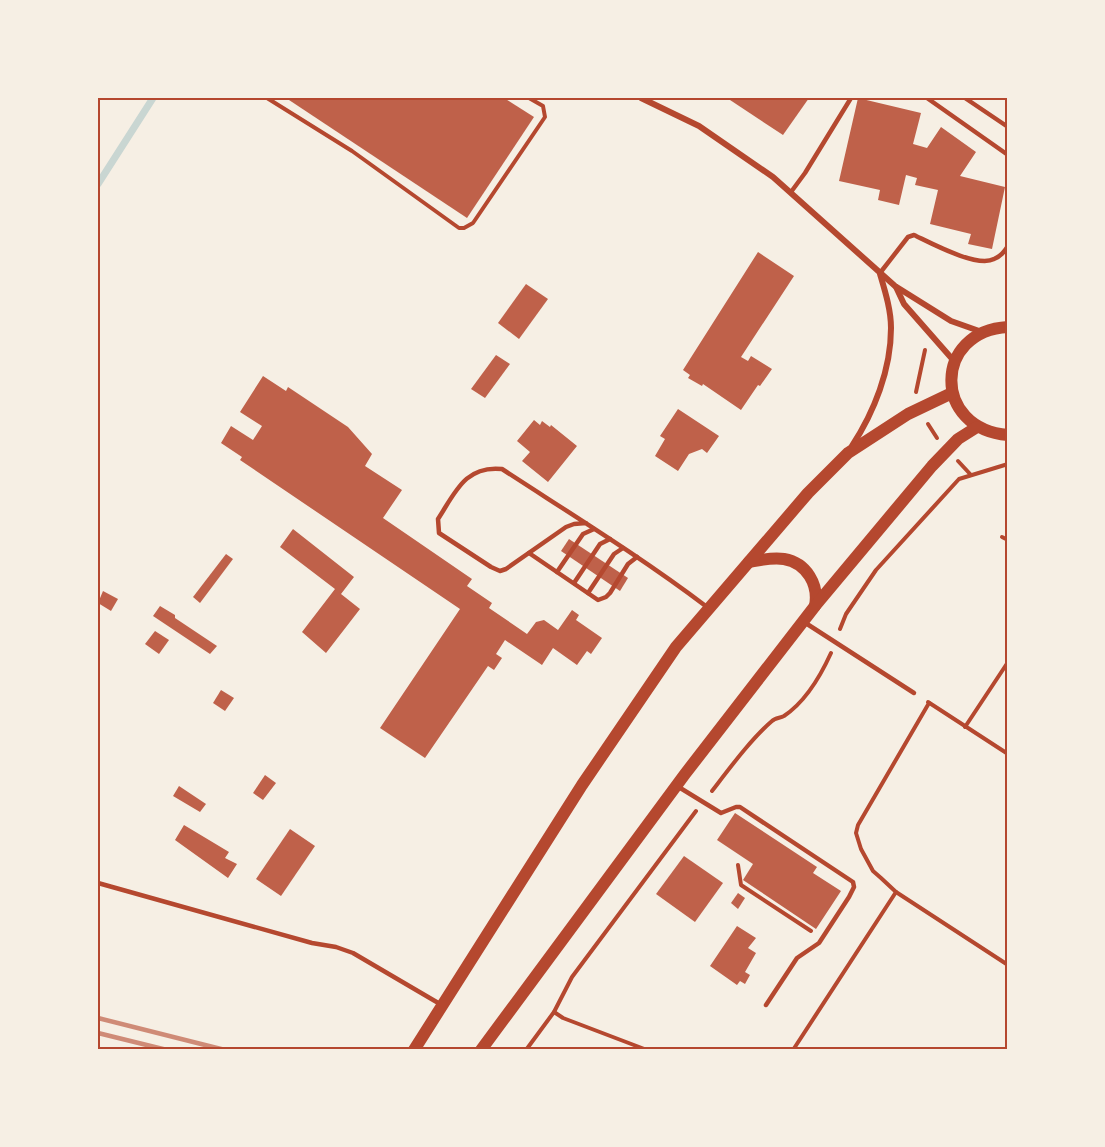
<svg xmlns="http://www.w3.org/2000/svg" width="1105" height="1147" viewBox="0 0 1105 1147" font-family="Karla,sans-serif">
  <rect width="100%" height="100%" fill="#f6efe4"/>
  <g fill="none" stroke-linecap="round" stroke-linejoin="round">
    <path stroke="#c9d6d2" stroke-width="7" d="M98 184 153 98"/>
  </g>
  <g fill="#bf614a">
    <path d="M286 98H504L534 117 467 218Z"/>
    <path d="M727 98H809L783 135Z"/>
    <path d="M858 98 921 113 913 144 927 148 941 127 976 152 960 176 1005 187 992 249 968 244 971 234 930 224 938 190 915 185 917 178 906 175 899 205 878 200 880 190 839 181Z"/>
    <path d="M758 252 794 276 741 357 748 361 751 356 772 369 760 386 758 385 741 410 703 384 702 386 688 378 690 375 683 370Z"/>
    <path d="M526 284 548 299 519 339 498 323Z"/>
    <path d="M496 355 510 364 485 398 471 389Z"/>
    <path d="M263 376 286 391 288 387 348 427 372 454 365 466 402 490 383 518 472 579 467 586 492 603 489 608 527 634 536 622 544 620 558 630 572 610 579 615 576 620 602 638 591 654 587 651 577 665 553 648 542 665 505 640 496 654 502 658 494 670 488 666 425 758 380 728 460 609 240 460 242 457 221 443 231 426 253 440 262 426 240 412Z"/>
    <path d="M678 409 719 436 707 453 702 449 689 454 678 471 655 456 665 439 660 436Z"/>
    <path d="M534 420 540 425 542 421 550 427 551 425 577 446 548 482 522 461 530 452 517 441Z"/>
    <path d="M293 529 354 577 341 594 360 609 326 653 302 632 335 589 280 547Z"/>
    <path d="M569 539 628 578 620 591 561 551Z"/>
    <path d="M226 554 233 559 200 603 193 597Z"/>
    <path d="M103 591 118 599 111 611 98 603Z"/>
    <path d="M160 606 175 615V618L217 646 210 654 153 616Z"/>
    <path d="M155 631 169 640 159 654 145 644Z"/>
    <path d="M221 690 234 698 225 711 213 703Z"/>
    <path d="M265 775 276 783 263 800 253 793Z"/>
    <path d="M179 786 206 804 200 812 173 796Z"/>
    <path d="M735 813 817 867 813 873 841 891 816 929 743 880 753 864 717 840Z"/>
    <path d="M184 825 229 852 225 858 237 864 228 878 175 840Z"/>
    <path d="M290 829 315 846 281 896 256 879Z"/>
    <path d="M684 856 723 883 695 922 656 894Z"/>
    <path d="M738 893 745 898 738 909 731 903Z"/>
    <path d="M737 926 756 938 748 948 756 953 745 972 750 975 745 984 740 981 737 985 710 966Z"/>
  </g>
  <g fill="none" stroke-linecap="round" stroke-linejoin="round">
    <g stroke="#b5482f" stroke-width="4">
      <path d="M267 98 352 151 459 228H464L473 223 545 117 543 106 529 98"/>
      <path d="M916 392 925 350"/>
      <path d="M928 424 937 438"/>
      <path d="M958 461 971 475"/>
      <path d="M1002 537 1008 540"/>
      <path d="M840 629 846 614 876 570 959 479 1008 464"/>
      <path d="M928 702 1008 754"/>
      <path d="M929 703 858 825 856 833 861 849 873 871 881 878 896 892 1008 965"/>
      <path d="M965 727 1008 662"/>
      <path d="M712 791C729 769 751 739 772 721 775 718 780 718 784 716 805 702 821 675 831 653"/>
      <path d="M738 865 741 885 811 931"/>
      <path d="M554 1012 563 1018 647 1050"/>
      <path d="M526 1050 554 1012 572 977 696 811"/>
      <path d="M793 1050 896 892"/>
    </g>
    <g stroke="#b5482f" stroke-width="4.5">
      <path d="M927 98 1008 155"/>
      <path d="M965 98 1008 127"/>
      <path d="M791 192 805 173 851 98"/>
      <path d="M880 273 908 237 914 235C931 243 977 268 994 259 1001 256 1004 252 1008 246"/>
      <path d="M586 523 574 524 566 527 506 569 500 571 491 567 439 533 438 519C455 493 465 465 502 469 571 514 641 557 707 607"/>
      <path d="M529 553 598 600 606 597 610 593 628 564 637 557"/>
      <path d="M557 572 583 534 594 529"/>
      <path d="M574 583 600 544 610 539"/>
      <path d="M588 593 614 554 623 548"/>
      <path d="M804 622 914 693"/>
      <path d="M677 786 721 813 736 807H740L853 882 854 887 849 897 819 943 797 958 766 1005"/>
      <path d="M98 883 312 943 336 947 353 953 440 1004"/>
    </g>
    <g stroke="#b5482f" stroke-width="6">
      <path d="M641 98 699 126 773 177 895 286 951 321 982 332"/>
      <path d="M896 287 904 304 954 361"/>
      <path d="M852 446C874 412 891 370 891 328 891 310 885 291 880 274"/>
    </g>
    <g stroke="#b5482f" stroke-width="12">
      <path d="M1008 327C933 331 932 429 1008 435"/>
      <path d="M749 562C760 560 772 557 784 559 807 563 819 585 815 606"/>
      <path d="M414 1050 582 785 676 647 808 493 848 453 908 414 952 393"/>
      <path d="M481 1050 685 774 815 606 932 466 958 439 977 427"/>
    </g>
    <g stroke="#cf8b77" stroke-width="4.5">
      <path d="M98 1018 225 1050"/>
      <path d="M98 1033 167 1050"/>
    </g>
  </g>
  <rect width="1105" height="1147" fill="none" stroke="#f6efe4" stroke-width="198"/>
  <rect x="99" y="99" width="907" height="949" fill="none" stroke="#b5482f" stroke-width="2"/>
</svg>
